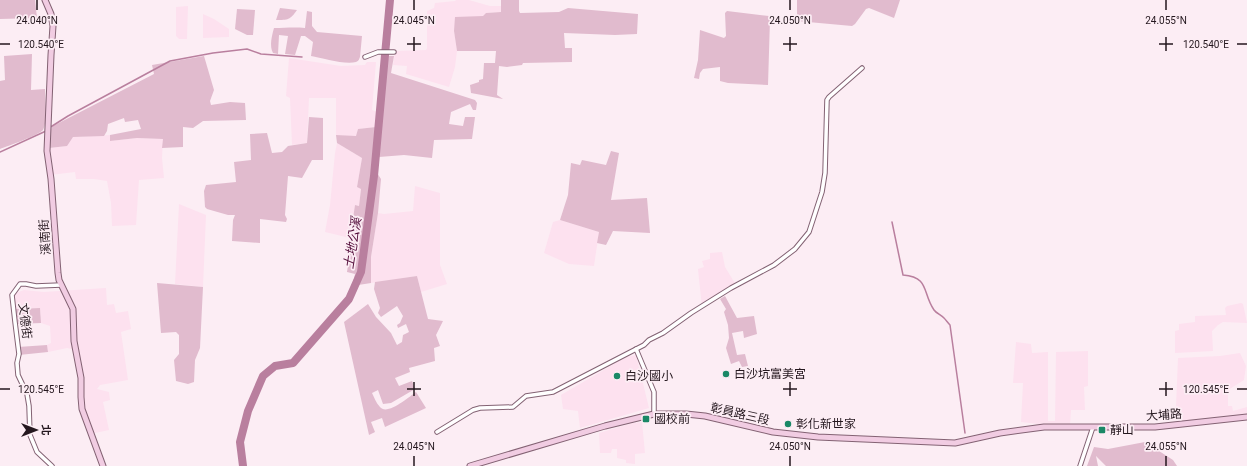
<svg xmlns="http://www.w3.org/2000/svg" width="1247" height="466" viewBox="0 0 1247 466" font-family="Roboto,'Noto Sans TC',sans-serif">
  <rect width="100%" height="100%" fill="#fcedf4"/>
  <g fill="#fde1ef">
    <path d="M456 0H469L490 6H501V12L486 13 484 16 454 31 457 51 455 67 449 87 406 74 407 66 393 65 395 51 426 50 427 48V11L434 8 435 3 455 1Z"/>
    <path d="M188 6 187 39H179L176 36V7Z"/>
    <path d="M203 14 214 19 229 29V37L203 38Z"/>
    <path d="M289 58 341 66 365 65 367 62H376L372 110 378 112 376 127 358 129 356 137 336 135V98H309L307 143 292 145 290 98 286 96Z"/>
    <path d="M110 135V141L137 138 163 139 162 158 164 178 139 180 136 225 112 226 111 203 107 181 94 179H76L75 172 50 175 49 148 66 146 73 137Z"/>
    <path d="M337 143 362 158 357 187 361 189 359 206 355 205 350 238 325 232 330 205 335 153Z"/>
    <path d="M415 186 440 193V265L447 284 421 292 417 276 371 283V257L378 213 384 214 413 211Z"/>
    <path d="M179 204 206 215 203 287 175 284Z"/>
    <path d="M560 220 599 232 594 266 569 264 544 253 553 222Z"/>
    <path d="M722 252 725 267 736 285 702 307 698 269 704 267 702 261 710 259V253Z"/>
    <path d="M106 288 107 305 114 304 116 313 128 311 131 329 121 332 128 380 100 385 97 389 109 392 110 400 103 402 109 430 90 434 80 400 82 388 76 350 67 348 48 352 47 345 51 343 50 326 41 323 40 308 15 309 13 297 16 293 24 290 44 292Z"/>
    <path d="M1241 303 1243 304 1247 323 1223 322 1218 325 1212 331 1213 351 1175 353V331L1179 330V324L1195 322V316L1226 315 1225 308 1227 306Z"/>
    <path d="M1016 342 1031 344 1032 353 1048 352V421H1055L1056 352 1088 351V386L1084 387 1085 410H1071L1070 425H1047L1021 422 1023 383H1013Z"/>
    <path d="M1240 353 1246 366 1244 380 1228 390V406H1232L1233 411 1247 407V416L1181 423 1176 406 1178 358 1220 356Z"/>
    <path d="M636 355 649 408 580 428 578 411 563 409 561 395 626 357Z"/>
    <path d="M642 422 645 453 635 454V464L626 463V460L617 458V449H612L611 453H600L599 433 632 423Z"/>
  </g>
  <g fill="#e1bbce">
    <path d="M0 0H35L37 18 0 19Z"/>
    <path d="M501 0H519V11L520 13 559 12 568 8 638 14 637 34 615 35 564 33 565 48H572V62L523 63 522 65 507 67 499 66 497 95 503 99 471 93 470 85 479 82V80L483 79 484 63H495L496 51H457L454 31 455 17 483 16 486 13 501 12Z"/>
    <path d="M797 0H900L894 18 869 8 866 9 855 24 852 26 797 21Z"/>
    <path d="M280 8 297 10C290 20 288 20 276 20Z"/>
    <path d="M237 9 255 10 253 35H247L235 29Z"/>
    <path d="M307 11 312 12V26L317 32 362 36 360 57C359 59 359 61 356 62 345 65 322 58 311 56L313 42 305 36H301L295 55 285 54 288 36 279 35 278 54 273 53C269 46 272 35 274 28 285 28 294 27 305 28Z"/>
    <path d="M727 11 769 16 770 19 768 85 728 83 720 81V67L703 69 700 73 699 79 694 78 698 60 700 30 724 38 726 36 725 13Z"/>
    <path d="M32 54 31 90 45 89C45 99 48 122 43 130 39 135 8 146 0 149V81L5 80 4 56Z"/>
    <path d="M204 56 214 90 210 101 211 105 230 102 245 103 246 120 203 121 193 128 183 127V147L162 148 163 139 137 138 110 141V135L141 129 138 120 125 122 124 118 108 124 107 131 104 136 73 137 67 146 49 148 50 130 53 126 154 74 152 65Z"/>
    <path d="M387 56H394L391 73 475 100 477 103 476 110H473L470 104 451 112 449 124 463 126 465 117H475L472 139 434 140 432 158 404 155 379 157 377 173 381 179 378 213 371 257V283L352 286 355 274 347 272 352 239 350 238 355 205 359 206 361 189 357 187 362 158 337 143 336 135 356 136 358 129 376 127Z"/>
    <path d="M309 117 323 118V160H312L302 178 288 176 285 215 287 219 286 222 260 219V243L232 241 233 220 235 215H228L207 209 205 207 204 191 206 185 236 182 234 162 251 160 250 134 267 133 272 153 282 152 288 146 307 143Z"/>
    <path d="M611 151 619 153 611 200 647 198 650 233 613 231 606 245 597 243 599 232 560 220 568 195 571 163 580 165 582 160 606 165Z"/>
    <path d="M417 276 428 319 443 321 436 335 440 346 434 348 435 361 409 368 410 372 395 378 399 386 412 381 415 389 391 403 383 404 378 390 372 393C374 397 376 403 380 407 387 416 409 397 416 392L426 408 385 427 382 418 371 422 375 432 369 435 344 322 368 304 376 317 391 333 397 345 402 342 403 335 409 332 406 324 398 328 397 325 400 323 403 316 397 306 381 317 378 313 380 308 374 289 375 282Z"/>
    <path d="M157 283 203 287 200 348 195 360 194 382 188 384 176 381 174 360 179 354V335L176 332 161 333Z"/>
    <path d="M725 296 737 318 754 316 757 334 744 338 743 331 732 333 737 355 745 354 748 366 742 367 739 361 731 364 726 348 729 338 728 325 724 312 726 309 720 299Z"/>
    <path d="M40 308 41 323 17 324 15 309Z"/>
    <path d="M47 345 48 352 19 355 18 347Z"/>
    <path d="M1145 442 1173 460 1177 466H1106L1096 456 1098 466H1087L1094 447 1108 449Z"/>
  </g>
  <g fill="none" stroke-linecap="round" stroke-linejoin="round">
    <g stroke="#b97f9e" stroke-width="1.5">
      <path d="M49 128 68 116 170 61 213 53 247 49 261 54 302 57"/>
      <path d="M0 152 46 131"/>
      <path d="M892 222 903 275C930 277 922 293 934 310 936 313 941 315 944 318 946 320 948 323 950 325L965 433"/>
    </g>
    <path stroke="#b97f9e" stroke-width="8" d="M243 466 240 442 248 411 263 376 275 366 293 363 349 299 361 272 374 176 390 0"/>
    <g stroke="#836273" stroke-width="5.5">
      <g id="street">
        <path d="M365 57 378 52H394"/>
        <path d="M636 349 654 392V414"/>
        <path d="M437 432 473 410 480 408 513 407 526 396 553 392 644 345 649 340 663 333 691 313 731 288 774 265 795 249 809 232 822 192 825 173 827 100 829 97 862 68"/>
        <path d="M52 466 37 452 30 435 29 406 27 394 18 375 17 363 19 354 15 322 12 295 20 284H26L36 286 61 285"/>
        <path d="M1080 466 1093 427"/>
      </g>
    </g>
    <g stroke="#836273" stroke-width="7">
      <g id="secondary">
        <path d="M45 0 51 14 53 26 51 55 47 151 51 179 58 273 59 280 73 309 74 341 81 378V397L82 409 103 466"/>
        <path d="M470 466 605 426 654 414H686L705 416 773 432 818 437 955 443 1000 433 1044 427H1155L1247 417"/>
      </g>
    </g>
    <use href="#street" stroke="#fff" stroke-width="3.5"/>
    <use href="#secondary" stroke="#f1cce2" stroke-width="5"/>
  </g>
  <path fill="none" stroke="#24171e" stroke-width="1.5" d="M37 0V10M414 0V10M790 0V10M1166 0V10M414 37V51M790 37V51M1166 37V51M0 44H10M407 44H421M783 44H797M1159 44H1173M1237 44H1247M414 382V396M790 382V396M1166 382V396M0 389H10M407 389H421M783 389H797M1159 389H1173M1237 389H1247M414 456V466M790 456V466M1166 456V466"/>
  <g fill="#1a8866" stroke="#fcedf4" stroke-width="1.5">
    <circle cx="726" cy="374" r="4"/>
    <circle cx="617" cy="376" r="4"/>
    <rect x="642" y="415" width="8" height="8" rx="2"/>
    <circle cx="788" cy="424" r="4"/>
    <rect x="1098" y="426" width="8" height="8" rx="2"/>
  </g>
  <g text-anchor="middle" stroke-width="3.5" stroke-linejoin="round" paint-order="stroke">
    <g font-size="12" fill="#24171e" stroke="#fcedf4">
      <text transform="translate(45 237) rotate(-94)" y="4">溪南街</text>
      <text transform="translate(25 321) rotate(83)" y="4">文德街</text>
      <text transform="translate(740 414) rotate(13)" y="4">彰員路三段</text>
      <text transform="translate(1164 415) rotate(-4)" y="4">大埔路</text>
    </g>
    <g font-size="12" fill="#24171e" stroke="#fcedf4" text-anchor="start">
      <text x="734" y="378">白沙坑富美宮</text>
      <text x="625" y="380">白沙國小</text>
      <text x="654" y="423">國校前</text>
      <text x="796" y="428">彰化新世家</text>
      <text x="1110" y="434">靜山</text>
    </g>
    <g font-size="13" font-style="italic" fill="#540e3b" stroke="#fcedf4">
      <text transform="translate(352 243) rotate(-81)" y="5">土地公溪</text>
    </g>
  </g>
  <g font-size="10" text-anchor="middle" fill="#24171e" stroke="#fcedf4" stroke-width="3.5" stroke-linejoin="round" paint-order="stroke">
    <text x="37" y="24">24.040°N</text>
    <text x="414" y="24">24.045°N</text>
    <text x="790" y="24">24.050°N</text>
    <text x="1166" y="24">24.055°N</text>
    <text x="1206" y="48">120.540°E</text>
    <text x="41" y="48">120.540°E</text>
    <text x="41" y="393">120.545°E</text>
    <text x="1206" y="393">120.545°E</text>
    <text x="414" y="450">24.045°N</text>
    <text x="790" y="450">24.050°N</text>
    <text x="1166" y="450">24.055°N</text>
  </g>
  <g transform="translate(36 430) rotate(90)" stroke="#fcedf4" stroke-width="3" paint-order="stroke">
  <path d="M0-3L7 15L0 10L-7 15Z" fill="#24171e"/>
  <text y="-6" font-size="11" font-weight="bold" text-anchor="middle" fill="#24171e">北</text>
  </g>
</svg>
